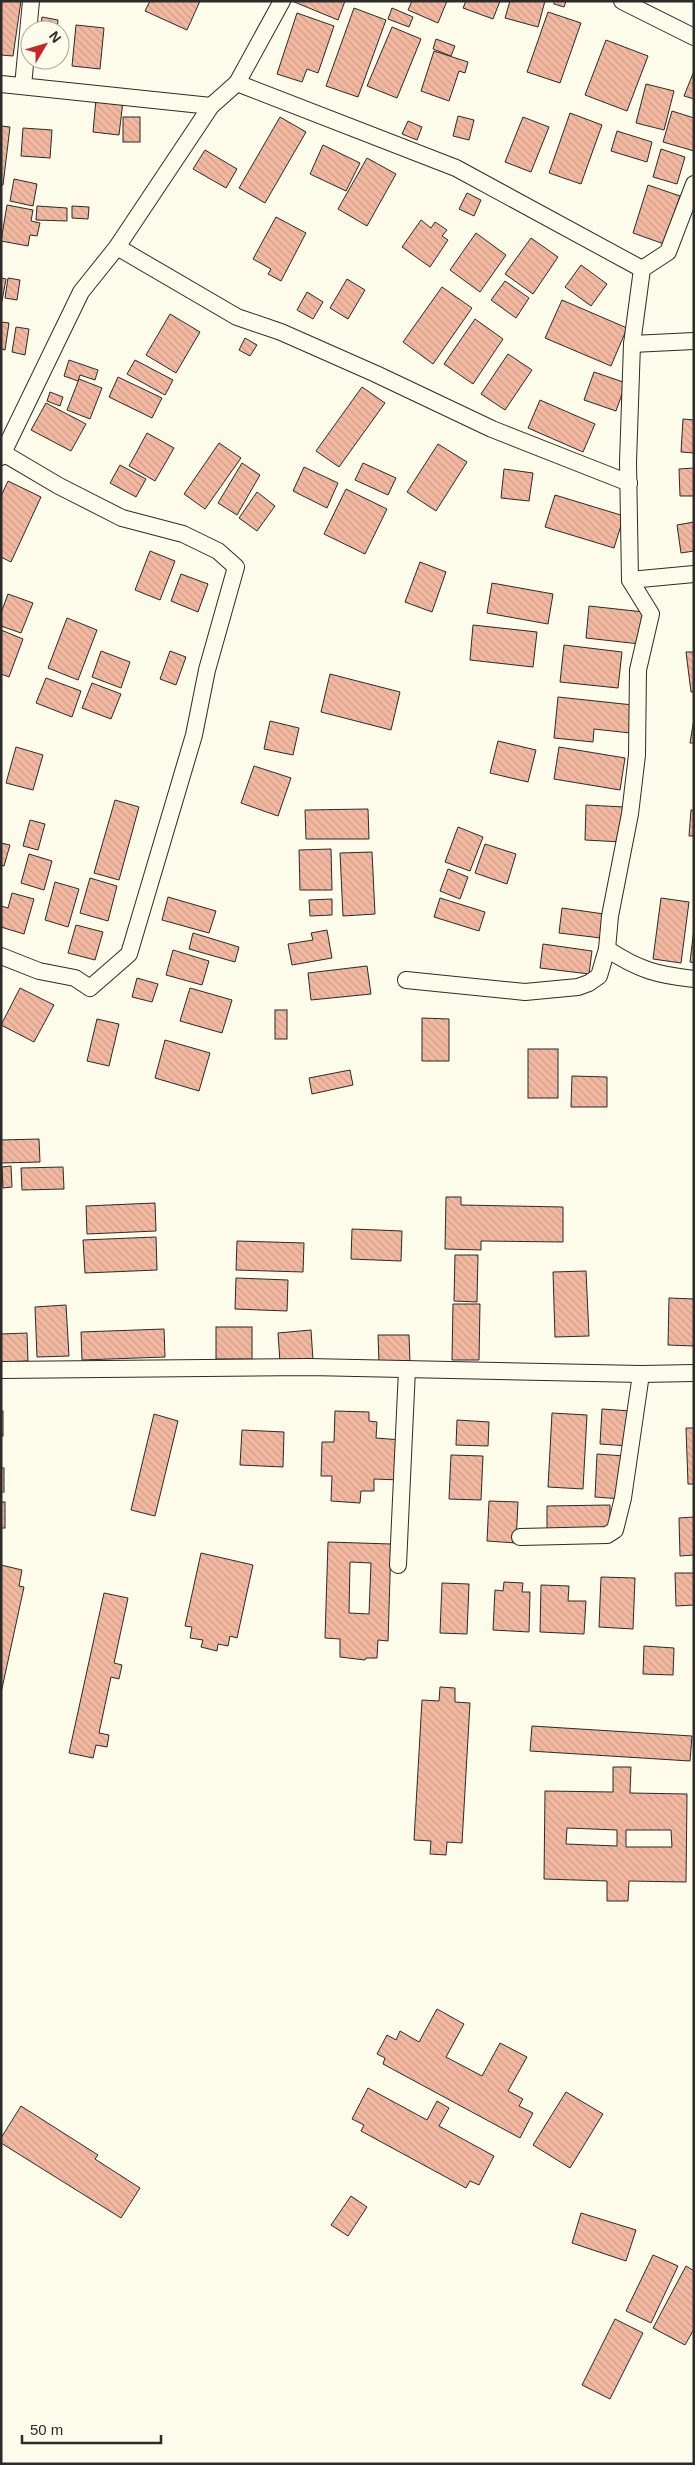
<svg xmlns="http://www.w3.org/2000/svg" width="695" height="2465" viewBox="0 0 695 2465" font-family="Helvetica,sans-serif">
  <defs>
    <pattern id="building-back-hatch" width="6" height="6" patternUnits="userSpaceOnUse" patternTransform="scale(1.25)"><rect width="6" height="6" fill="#f2b8a0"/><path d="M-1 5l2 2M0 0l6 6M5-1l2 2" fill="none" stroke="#d09e8a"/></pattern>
  </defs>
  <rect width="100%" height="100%" fill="#fdfbea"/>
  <g fill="url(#building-back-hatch)" stroke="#2b2b2b" fill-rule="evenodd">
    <path d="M1 1H21L13 56 1 55Z"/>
    <path d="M150 1H200L187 30 145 11Z"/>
    <path d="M292 1H345L338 20Z"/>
    <path d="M412 1H447L438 23 408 10Z"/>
    <path d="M466 1H500L493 19 463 8Z"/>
    <path d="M510 1H545L538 27 505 18Z"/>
    <path d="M554 1H566L564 7 554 4Z"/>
    <path d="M354 8 386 20 358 97 326 86Z"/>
    <path d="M392 8 413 17 409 27 388 19Z"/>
    <path d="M548 12 581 23 560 83 527 72Z"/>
    <path d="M297 13 334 26 318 73 307 69 302 82 277 74Z"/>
    <path d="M42 17 58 20 57 30H40Z"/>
    <path d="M76 25 104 28 100 69 72 66Z"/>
    <path d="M392 27 421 39 397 98 367 86Z"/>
    <path d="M436 39 455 46 451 56 433 49Z"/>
    <path d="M606 40 648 56 627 111 585 95Z"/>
    <path d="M434 51 468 62 465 73 459 71 449 101 421 91Z"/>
    <path d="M694 71V99L684 96Z"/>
    <path d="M646 84 674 91 664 130 636 123Z"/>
    <path d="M96 99 123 101 119 135 93 132Z"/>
    <path d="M672 111 694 118V151L663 142Z"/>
    <path d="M570 113 602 125 581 184 549 173Z"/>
    <path d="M458 116 474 120 469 140 453 136Z"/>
    <rect x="123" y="117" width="17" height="25"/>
    <path d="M280 117 306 132 265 203 239 188Z"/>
    <path d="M523 117 549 127 531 172 505 162Z"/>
    <path d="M408 121 422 127 417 140 402 134Z"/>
    <path d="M1 126 10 127 3 185H1Z"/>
    <path d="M23 128 52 130 50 158 21 156Z"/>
    <path d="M617 131 652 142 647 162 611 151Z"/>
    <path d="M323 145 360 163 346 191 310 174Z"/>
    <path d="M661 149 685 157 677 184 653 177Z"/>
    <path d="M205 150 237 169 226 188 193 169Z"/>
    <path d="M367 158 396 174 367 226 338 209Z"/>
    <path d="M14 179 37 184 33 206 10 201Z"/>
    <path d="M648 185 680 196 664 244 633 233Z"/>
    <path d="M467 193 481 200 474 216 459 209Z"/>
    <path d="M7 205 33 210 31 221 40 223 37 236 30 235 28 246 1 241Z"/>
    <path d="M37 206 67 208V221L36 220Z"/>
    <path d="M72 206 89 207 88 219 72 218Z"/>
    <path d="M276 217 306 233 281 281 268 274 271 269 253 259Z"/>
    <path d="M421 220 431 228 435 222 447 230 442 236 448 240 430 267 402 247Z"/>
    <path d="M476 233 506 255 480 292 450 270Z"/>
    <path d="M531 238 558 257 533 294 505 274Z"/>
    <path d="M581 265 607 284 591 306 565 287Z"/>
    <path d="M1 278 6 279 2 301H1Z"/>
    <path d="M8 278 20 280 17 300 5 298Z"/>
    <path d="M347 279 365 290 348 319 330 308Z"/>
    <path d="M505 281 529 298 516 318 491 300Z"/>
    <path d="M442 287 472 308 433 364 403 342Z"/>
    <path d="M307 292 323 302 313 319 297 310Z"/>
    <path d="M562 300 627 328 611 366 545 338Z"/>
    <path d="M170 314 200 332 176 373 146 355Z"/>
    <path d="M475 319 503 339 473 384 444 364Z"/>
    <path d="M1 322 9 323 5 350 1 349Z"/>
    <path d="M16 327 29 329 25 355 12 352Z"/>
    <path d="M245 338 257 345 250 356 239 350Z"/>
    <path d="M508 354 532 370 505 410 481 394Z"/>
    <path d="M69 360 98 370 95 380 80 375 78 381 64 376Z"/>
    <path d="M135 360 173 380 165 395 127 374Z"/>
    <path d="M594 372 626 383 616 411 584 400Z"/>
    <path d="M118 377 162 398 152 418 109 397Z"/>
    <path d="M79 379 102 388 90 419 67 410Z"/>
    <path d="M362 387 385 403 339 467 316 451Z"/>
    <path d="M50 392 63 397 60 406 47 401Z"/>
    <path d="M540 400 595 424 583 452 528 428Z"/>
    <path d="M46 403 86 424 71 451 31 430Z"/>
    <path d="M683 419 694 420V453L681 452Z"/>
    <path d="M147 433 174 448 155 481 129 466Z"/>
    <path d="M219 443 241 458 205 509 184 494Z"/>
    <path d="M438 444 467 462 436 511 407 492Z"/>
    <path d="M242 463 260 475 237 515 218 503Z"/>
    <path d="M363 463 396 478 388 495 355 480Z"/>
    <path d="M120 465 146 479 136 497 110 483Z"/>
    <path d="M304 467 338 483 327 508 293 491Z"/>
    <path d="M694 468V496H680L679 469Z"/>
    <path d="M504 469 533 473 529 501 501 498Z"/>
    <path d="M8 481 41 497 11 562 1 557V496Z"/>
    <path d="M346 489 387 509 365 554 324 534Z"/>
    <path d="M257 492 275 506 257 531 239 518Z"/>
    <path d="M555 495 624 516 614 548 545 527Z"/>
    <path d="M694 522V551L681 553 677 525Z"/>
    <path d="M150 551 175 561 160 600 135 590Z"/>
    <path d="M420 562 446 572 432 612 405 602Z"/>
    <path d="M181 574 208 584 198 612 171 601Z"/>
    <path d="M492 583 553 594 548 624 487 613Z"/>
    <path d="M8 594 33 603 21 633 1 626V613Z"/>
    <path d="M589 606 644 612 640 644 586 638Z"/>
    <path d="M67 618 97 630 78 680 48 668Z"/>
    <path d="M473 625 537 632 533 667 470 660Z"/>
    <path d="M1 630 23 639 9 677 1 674Z"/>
    <path d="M564 645 622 652 618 688 560 682Z"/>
    <path d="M101 651 130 662 121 688 92 677Z"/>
    <path d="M170 651 186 657 176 685 160 679Z"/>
    <path d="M686 652H694V692H691Z"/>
    <path d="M330 674 400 692 391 730 321 712Z"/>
    <path d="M46 678 81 691 72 717 36 703Z"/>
    <path d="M92 683 121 694 111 719 82 708Z"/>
    <path d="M558 697 633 705 630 733 594 729 593 742 554 738Z"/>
    <path d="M694 719V743H690Z"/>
    <path d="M270 721 299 728 293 755 264 749Z"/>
    <path d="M498 741 536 750 528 782 490 773Z"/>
    <path d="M16 747 43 755 33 790 6 783Z"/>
    <path d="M559 747 625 758 620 790 554 779Z"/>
    <path d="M254 766 291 778 278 816 241 803Z"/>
    <path d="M115 800 139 807 119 880 94 873Z"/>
    <path d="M586 805 624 807 622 842 585 840Z"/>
    <path d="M368 809 369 839H306L305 810Z"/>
    <path d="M691 810H694V836H689Z"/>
    <path d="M30 820 45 824 38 850 23 846Z"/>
    <path d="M458 827 483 837 470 871 445 862Z"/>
    <path d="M1 843 10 845 4 866 1 865Z"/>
    <path d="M485 844 516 854 507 884 475 873Z"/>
    <path d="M331 849 332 890H300L299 850Z"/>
    <path d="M372 852 375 914 343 916 340 853Z"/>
    <path d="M29 854 52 861 44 890 21 883Z"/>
    <path d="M448 869 468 877 460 899 440 891Z"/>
    <path d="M90 878 117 886 108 921 80 913Z"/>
    <path d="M55 882 79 889 68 927 45 920Z"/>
    <path d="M12 893 34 899 24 934 1 927V906L8 908Z"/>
    <path d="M168 897 216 911 209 933 162 920Z"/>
    <path d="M440 898 485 912 479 931 434 917Z"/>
    <path d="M661 898 689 902 681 963 653 959Z"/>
    <path d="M332 899V915L310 916 309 900Z"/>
    <path d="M562 908 604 914 601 938 559 933Z"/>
    <path d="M76 925 103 932 95 960 68 953Z"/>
    <path d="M694 928V963L690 962Z"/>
    <path d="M327 930 332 958 292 965 288 944 313 940 311 933Z"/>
    <path d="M193 933 239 947 235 962 189 949Z"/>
    <path d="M543 944 592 951 589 974 540 968Z"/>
    <path d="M173 950 209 961 202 985 166 975Z"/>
    <path d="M367 966 371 994 311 1000 308 973Z"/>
    <path d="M137 978 158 984 152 1002 132 997Z"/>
    <path d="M20 988 54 1005 34 1042 1 1025Z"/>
    <path d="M190 988 232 1000 222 1033 180 1021Z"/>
    <rect x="275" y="1010" width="12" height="29"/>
    <path d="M422 1018 449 1019V1061H422Z"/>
    <path d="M97 1019 119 1024 109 1066 87 1061Z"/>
    <path d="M165 1040 210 1053 199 1091 155 1078Z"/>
    <rect x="528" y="1049" width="30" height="49"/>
    <path d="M350 1070 353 1085 312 1094 309 1078Z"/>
    <path d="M572 1076 607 1077V1107H571Z"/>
    <path d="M39 1139 40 1162 1 1163V1140Z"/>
    <path d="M11 1166 12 1187 3 1188 2 1167Z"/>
    <path d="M63 1167 64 1189 22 1190 21 1168Z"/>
    <path d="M446 1197H461V1205L563 1207V1242L481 1241V1250L445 1249Z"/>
    <path d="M155 1203 156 1231 87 1234 86 1206Z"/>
    <path d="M352 1229 402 1231 401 1261 351 1259Z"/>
    <path d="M156 1237 157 1270 85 1273 83 1240Z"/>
    <path d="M237 1241 304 1243 303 1272 236 1270Z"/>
    <path d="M455 1255H478L477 1302 454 1301Z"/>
    <path d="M586 1271 589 1336 555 1337 553 1272Z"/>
    <path d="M236 1278 288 1280 287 1311 235 1309Z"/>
    <path d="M669 1298 694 1299V1346L668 1345Z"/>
    <path d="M453 1304H480L479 1360H452Z"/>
    <path d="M66 1305 69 1356 37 1357 35 1307Z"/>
    <rect x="216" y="1327" width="36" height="32"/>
    <path d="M164 1329 165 1357 82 1360 81 1332Z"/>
    <path d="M311 1330 313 1360 280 1362 278 1333Z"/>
    <path d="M27 1333 28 1361 1 1362V1334Z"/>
    <path d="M378 1335H409L410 1362H379Z"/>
    <path d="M602 1409 631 1411 629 1446 600 1444Z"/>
    <rect x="1" y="1411" width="2" height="25"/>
    <path d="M335 1411 369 1412V1421L377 1422 376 1438 402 1440 400 1480 374 1479V1491H361L360 1503 331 1501 332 1476H321L322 1442H334Z"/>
    <path d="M552 1413 587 1415 583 1489 548 1487Z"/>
    <path d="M154 1414 178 1421 155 1516 131 1510Z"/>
    <path d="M457 1420 489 1422 488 1446 456 1445Z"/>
    <path d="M686 1428H694V1484H688Z"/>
    <path d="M242 1430 284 1432 283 1467 240 1465Z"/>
    <path d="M597 1454 624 1456 622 1499 595 1497Z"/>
    <path d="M451 1455 483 1456 481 1500 449 1499Z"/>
    <rect x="1" y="1468" width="3" height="24"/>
    <path d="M489 1501 518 1502 516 1543 487 1541Z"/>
    <rect x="1" y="1502" width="4" height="26"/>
    <path d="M610 1505V1530L547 1531V1506Z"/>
    <path d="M694 1517V1555L680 1556 679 1518Z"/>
    <path d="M328 1542 391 1544 388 1641 378 1640 377 1658H366L365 1660 340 1657V1639L325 1638ZM350 1562 371 1563 369 1614 349 1613Z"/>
    <path d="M201 1553 253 1565 237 1638 230 1636 228 1646 218 1644 217 1651 201 1647 203 1640 190 1638 192 1627 185 1626Z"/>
    <path d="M1 1565 22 1570 19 1586 24 1587 1 1693Z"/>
    <path d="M675 1573H694V1605L676 1606Z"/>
    <path d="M601 1577 635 1578 633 1629 599 1627Z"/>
    <path d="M504 1582 523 1583 522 1592H530L529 1632 493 1630 495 1590 503 1591Z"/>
    <path d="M442 1583 469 1584 467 1634 440 1633Z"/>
    <path d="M541 1585 569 1586 568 1601H586L584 1634 540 1632Z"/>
    <path d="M104 1593 128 1598 114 1663 122 1665 119 1679 111 1677 99 1733 109 1735 107 1747 96 1745 93 1758 69 1753Z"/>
    <path d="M644 1646 674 1648 673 1675 643 1674Z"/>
    <path d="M440 1687 455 1688V1702L470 1703 462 1843 447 1842 446 1855 430 1854 431 1841 414 1840 422 1700 439 1701Z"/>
    <path d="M532 1726 692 1736 690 1761 530 1751Z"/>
    <path d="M613 1767H631L630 1793 687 1794 686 1882 629 1881 628 1901H607V1881L544 1879 545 1791 613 1792ZM567 1828 617 1830V1846L566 1844ZM626 1830H671L672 1847H626Z"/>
    <path d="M437 2009 464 2024 446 2057 482 2076 500 2043 527 2057 508 2091 523 2099 519 2106 533 2113 520 2138 383 2064 385 2058 377 2054 387 2035 396 2040 400 2031 419 2042Z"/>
    <path d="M368 2088 427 2120 437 2101 449 2108 439 2126 494 2156 479 2185 470 2181 466 2188 361 2131 364 2125 352 2119Z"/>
    <path d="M566 2092 603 2114 570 2168 533 2145Z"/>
    <path d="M21 2106 98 2155 95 2159 140 2188 121 2218 1 2143V2138Z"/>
    <path d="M351 2196 367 2207 348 2236 331 2225Z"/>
    <path d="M581 2213 636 2230 626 2261 572 2243Z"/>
    <path d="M653 2255 678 2266 651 2323 626 2311Z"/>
    <path d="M686 2266 694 2271V2329L685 2345 653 2328Z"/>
    <path d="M615 2319 643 2333 610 2399 582 2385Z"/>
  </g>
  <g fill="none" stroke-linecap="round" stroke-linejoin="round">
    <g stroke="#2b2b2b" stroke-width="18">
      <g id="street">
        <path d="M622 1 694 37"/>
        <path d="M237 83 456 168 642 269"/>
        <path d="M1 84 211 106"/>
        <path d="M23 86 31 1"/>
        <path d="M117 247 237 317 281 332 376 374 492 429 629 483"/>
        <path d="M632 344 694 341"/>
        <path d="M1 457 81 292 117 247 211 106 237 83 282 1"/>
        <path d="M630 580 694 574"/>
        <path d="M607 949C639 970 657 975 694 979"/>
        <path d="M1 956 39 971 75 978 90 988 129 954 194 735 207 670 236 567 218 551 183 534 122 518 59 486 3 453"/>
        <path d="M406 980 525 992 578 987 589 983 599 976 607 949 610 916 630 814 637 755 638 670 651 614 630 580 628 462 632 344 642 269 668 252 694 184"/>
        <path d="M1 1370 309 1367 641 1374 694 1373"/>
        <path d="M520 1537 607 1535 615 1530 623 1498 641 1374"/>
        <path d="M398 1565 407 1369"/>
      </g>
    </g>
    <use href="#street" stroke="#fdfbea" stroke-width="16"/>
  </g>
  <rect width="695" height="2465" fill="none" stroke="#2b2b2b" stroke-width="5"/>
  <g transform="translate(45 45) rotate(52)"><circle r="24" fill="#fdfbea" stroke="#a9a89e"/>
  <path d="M0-4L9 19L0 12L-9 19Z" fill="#c62828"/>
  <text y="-8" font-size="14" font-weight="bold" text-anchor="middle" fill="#2b2b2b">N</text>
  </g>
  <path d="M22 2435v8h139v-8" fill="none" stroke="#2b2b2b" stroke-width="2.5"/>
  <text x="30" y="2435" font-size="15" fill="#2b2b2b" stroke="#fdfbea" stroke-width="4" paint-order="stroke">50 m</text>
</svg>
